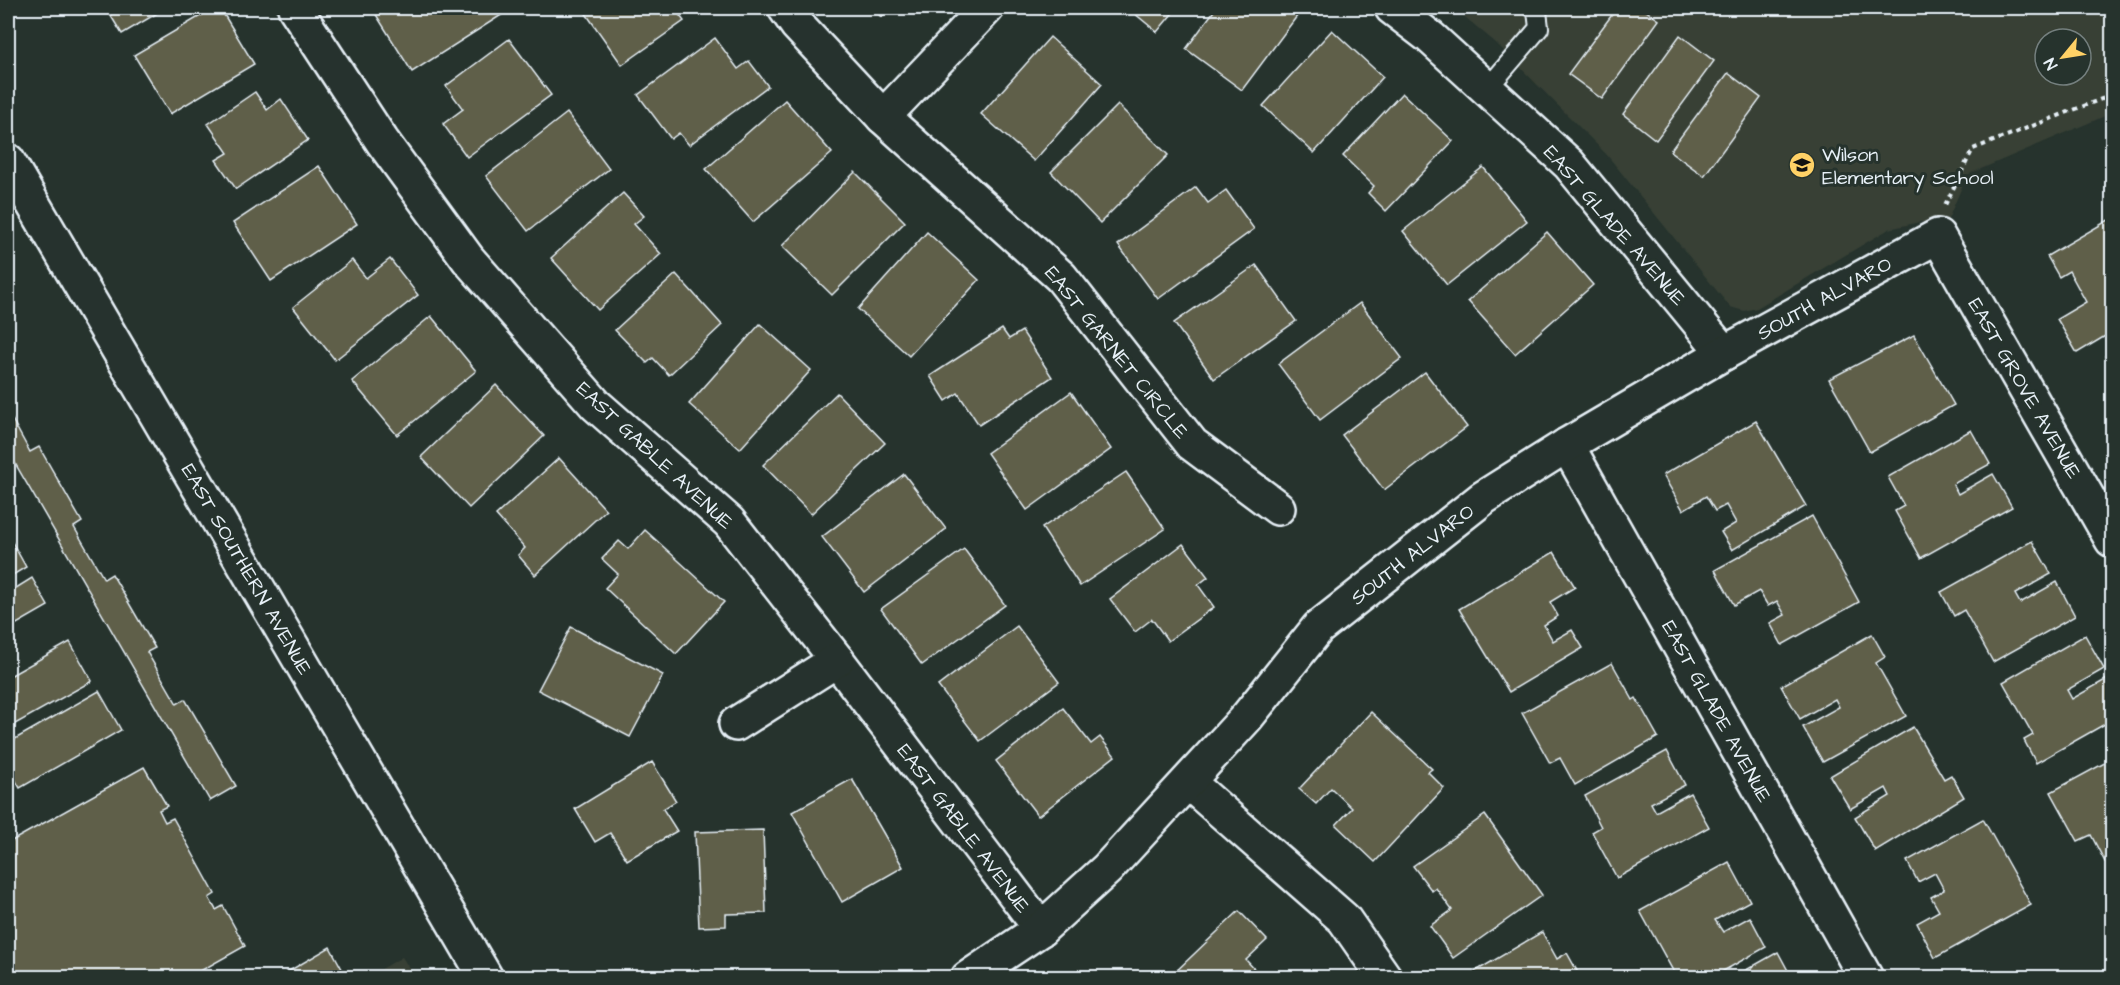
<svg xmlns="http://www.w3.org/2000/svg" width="2120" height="985" viewBox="0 0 2120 985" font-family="'Architects Daughter',sans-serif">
  <rect width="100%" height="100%" fill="#26332d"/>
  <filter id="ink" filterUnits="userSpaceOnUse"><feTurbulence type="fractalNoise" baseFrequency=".0167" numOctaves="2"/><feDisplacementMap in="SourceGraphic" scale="12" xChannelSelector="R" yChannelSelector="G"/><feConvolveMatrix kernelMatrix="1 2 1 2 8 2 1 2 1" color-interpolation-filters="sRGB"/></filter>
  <g filter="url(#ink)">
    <g fill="#374035" fill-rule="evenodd">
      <path d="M1454 8H2112V113L1967 175 1946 224 1920 222 1889 229 1757 308 1744 311 1730 307 1607 155 1496 43ZM2045 39H2081V75H2045Z"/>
      <path d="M402 957 415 977H368Z"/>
    </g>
    <g fill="#5e5e49" stroke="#e8f1f8" stroke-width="1.5">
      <path d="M106 8H166L122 34Z"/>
      <path d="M214 8H220L254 64 170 114 134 55Z"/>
      <path d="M384 8H499L503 14 412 72 375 13Z"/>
      <path d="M582 8H674L684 21 622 65Z"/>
      <path d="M873 8H893L881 17Z"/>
      <path d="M1128 8H1177L1157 32Z"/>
      <path d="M1216 8H1303L1242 90 1186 49Z"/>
      <path d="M1617 8H1642L1659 20 1602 99 1568 74Z"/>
      <path d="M1332 30 1383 77 1314 153 1263 106Z"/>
      <path d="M1680 35 1714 61 1656 140 1623 114Z"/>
      <path d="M1050 37 1102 84 1034 161 981 114Z"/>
      <path d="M715 38 738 69 749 61 768 86 689 145 679 133 671 139 638 95Z"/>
      <path d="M509 39 551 95 467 157 443 124 463 109 446 86Z"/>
      <path d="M1728 73 1761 98 1704 176 1670 151Z"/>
      <path d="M255 92 267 110 281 99 308 140 236 189 216 160 228 153 208 124Z"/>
      <path d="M1402 93 1453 141 1386 211 1368 193 1374 186 1343 156Z"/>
      <path d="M785 100 832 153 753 222 706 169Z"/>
      <path d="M1118 105 1168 155 1100 223 1051 172Z"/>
      <path d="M567 113 609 169 528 231 486 176Z"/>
      <path d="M319 166 357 224 271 281 233 223Z"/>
      <path d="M1483 167 1527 221 1447 285 1403 231Z"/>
      <path d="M855 172 905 222 832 295 782 246Z"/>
      <path d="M1196 187 1208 203 1226 190 1254 229 1158 299 1118 245Z"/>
      <path d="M623 193 644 216 634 224 661 254 598 310 551 258Z"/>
      <path d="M2112 218V332L2077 353 2057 319 2086 302 2069 271 2059 277 2047 256Z"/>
      <path d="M927 232 979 280 909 356 858 309Z"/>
      <path d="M1547 232 1593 285 1515 354 1468 301Z"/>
      <path d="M390 259 418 295 335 360 293 307 352 260 366 278Z"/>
      <path d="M1256 265 1296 321 1214 379 1174 323Z"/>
      <path d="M676 274 722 325 669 375 653 358 647 363 615 330Z"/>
      <path d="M1360 303 1402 358 1320 420 1278 364Z"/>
      <path d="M431 316 476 371 397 435 352 381Z"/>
      <path d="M760 324 811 370 740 449 689 404Z"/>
      <path d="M1002 329 1009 339 1022 331 1052 377 979 425 958 393 946 401 930 376Z"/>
      <path d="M1914 335 1954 405 1870 452 1829 379Z"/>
      <path d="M2112 352V369L2105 356Z"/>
      <path d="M1425 372 1467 427 1384 490 1342 435Z"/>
      <path d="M496 385 544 436 469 508 421 457Z"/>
      <path d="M1071 392 1111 449 1027 510 987 453Z"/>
      <path d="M837 393 885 443 811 514 763 465Z"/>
      <path d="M8 412 30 452 39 447 82 522 74 527 104 579 112 574 155 648 147 652 177 704 185 699 236 786 210 801 8 451Z"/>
      <path d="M1756 421 1806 506 1732 550 1721 532 1736 523 1726 505 1715 511 1706 496 1683 510 1663 475Z"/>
      <path d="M1971 430 1990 464 1953 484 1958 494 1993 474 2012 507 1921 558 1895 511 1904 506 1888 477Z"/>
      <path d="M559 458 606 510 535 575 518 555 525 548 496 515Z"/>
      <path d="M1126 472 1165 529 1080 586 1042 528Z"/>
      <path d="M904 474 946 529 864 592 822 537Z"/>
      <path d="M1812 516 1859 602 1782 645 1770 623 1785 615 1777 601 1768 606 1759 591 1734 605 1715 570Z"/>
      <path d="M645 530 724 602 676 654 605 588 618 574 602 559 619 541 628 549Z"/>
      <path d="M8 535 26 567 8 578Z"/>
      <path d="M2032 541 2051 574 2015 594 2020 603 2057 582 2075 616 1993 662 1964 610 1954 616 1941 592Z"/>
      <path d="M1183 544 1208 577 1198 585 1214 607 1168 641 1152 619 1135 632 1110 599Z"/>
      <path d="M964 549 1005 605 922 665 881 609Z"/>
      <path d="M1554 552 1575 587 1550 602 1558 616 1544 625 1553 641 1572 630 1583 648 1509 692 1459 609Z"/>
      <path d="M32 578 48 606 8 629V593Z"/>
      <path d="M1017 626 1059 682 980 741 938 686Z"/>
      <path d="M571 627 663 675 630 737 538 690Z"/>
      <path d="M1872 634 1885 657 1876 663 1906 716 1823 762 1803 727 1839 707 1835 699 1800 719 1781 686Z"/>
      <path d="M2085 635 2104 669 2067 690 2072 699 2107 679 2112 688V720L2036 763 2024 740 2033 735 2003 682Z"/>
      <path d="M70 642 92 681 8 728V677Z"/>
      <path d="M1612 663 1633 700 1636 698 1658 737 1575 785 1560 758 1550 763 1522 713Z"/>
      <path d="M99 691 121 730 20 788 8 767V743Z"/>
      <path d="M1063 708 1091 744 1100 737 1115 756 1038 816 996 761Z"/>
      <path d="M1371 712 1432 769 1428 772 1444 788 1375 862 1336 825 1352 808 1331 788 1316 804 1299 789Z"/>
      <path d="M1913 727 1944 779 1951 775 1964 797 1875 851 1855 817 1890 796 1886 788 1850 809 1830 776Z"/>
      <path d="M1667 751 1685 785 1651 803 1656 812 1690 793 1709 827 1617 878 1592 832 1601 827 1585 796Z"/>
      <path d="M2112 759V858L2105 862 2091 835 2078 841 2051 792Z"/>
      <path d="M652 762 676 801 663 809 677 831 627 860 610 833 595 842 575 809Z"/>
      <path d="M144 767 167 806 159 810 165 822 173 818 215 894 209 898 216 910 223 906 245 946 188 978H8V843Z"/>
      <path d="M852 779 903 867 842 902 792 812Z"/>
      <path d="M1485 815 1542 895 1453 958 1430 926 1452 910 1436 888 1432 891 1413 866Z"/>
      <path d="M1983 819 2031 905 1935 958 1917 923 1939 911 1931 897 1944 890 1935 873 1918 882 1907 861Z"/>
      <path d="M763 830 766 913 726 914V926L699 927 695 832Z"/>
      <path d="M1729 862 1750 901 1715 920 1723 932 1750 917 1766 947 1711 978H1677L1640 911Z"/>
      <path d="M1239 911 1267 940 1246 960 1258 973 1253 978H1169Z"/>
      <path d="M1542 932 1557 959 1567 953 1581 978H1464Z"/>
      <path d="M330 947 347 978H277Z"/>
      <path d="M1778 952 1792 978H1732Z"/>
    </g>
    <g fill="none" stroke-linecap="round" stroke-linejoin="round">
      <g stroke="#e8f1f8" stroke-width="22">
        <path id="service" d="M1487 89 1539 28 1537 11 1533 8"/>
      </g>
      <g stroke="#e8f1f8" stroke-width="38">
        <g id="minor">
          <path d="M295 8 382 141 468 259 596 405 729 522 837 660 1041 929"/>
          <path d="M785 8 797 25 883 117 1061 277 1192 444 1278 508"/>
          <path d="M1392 8 1430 37 1569 164 1724 353"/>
          <path d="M883 117 987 8"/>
          <path d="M1567 445 1866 978"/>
          <path d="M736 724 837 660"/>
          <path d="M1188 782 1344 919 1385 978"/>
          <path d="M968 978 1041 929 1107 869 1247 717 1318 628 1483 498 1567 445 1724 353 1938 236 2112 540"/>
        </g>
      </g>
      <g stroke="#e8f1f8" stroke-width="38">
        <path id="secondary" d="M8 161 486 978"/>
      </g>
      <path stroke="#e8f1f8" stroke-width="4" stroke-dasharray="4.5 4.5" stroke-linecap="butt" d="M1945 205 1973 149 2112 95"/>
      <use href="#service" stroke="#26332d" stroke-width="18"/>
      <use href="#minor" stroke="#26332d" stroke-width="33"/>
      <use href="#secondary" stroke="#26332d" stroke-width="33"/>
    </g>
  </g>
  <defs>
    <g id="school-disc" transform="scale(1.35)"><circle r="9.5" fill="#ffd166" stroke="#26332d"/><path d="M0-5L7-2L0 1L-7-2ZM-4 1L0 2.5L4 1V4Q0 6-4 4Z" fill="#111"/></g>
  </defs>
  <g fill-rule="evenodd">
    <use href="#school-disc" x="1802" y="165"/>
  </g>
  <g text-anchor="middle" stroke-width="6" stroke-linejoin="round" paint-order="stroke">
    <g font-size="20" fill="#e8f1f8" stroke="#26332d" text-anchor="start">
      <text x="1822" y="161">Wilson<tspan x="1822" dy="23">Elementary School</tspan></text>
    </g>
    <g font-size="20" fill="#e8f1f8" stroke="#26332d">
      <text transform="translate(1615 225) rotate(49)" y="7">EAST GLADE AVENUE</text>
      <text transform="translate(1824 298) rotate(-29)" y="7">SOUTH ALVARO</text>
      <text transform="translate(1117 352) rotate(51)" y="7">EAST GARNET CIRCLE</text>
      <text transform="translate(2025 388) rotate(60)" y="7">EAST GROVE AVENUE</text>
      <text transform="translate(655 455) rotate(43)" y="7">EAST GABLE AVENUE</text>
      <text transform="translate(1412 554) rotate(-38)" y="7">SOUTH ALVARO</text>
      <text transform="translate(247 569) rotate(60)" y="7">EAST SOUTHERN AVENUE</text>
      <text transform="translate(1717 711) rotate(61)" y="7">EAST GLADE AVENUE</text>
      <text transform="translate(964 828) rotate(53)" y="7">EAST GABLE AVENUE</text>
    </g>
  </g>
  <rect width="2120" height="985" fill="none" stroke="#26332d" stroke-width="30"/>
  <rect x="15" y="15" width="2090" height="955" fill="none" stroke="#e8f1f8" stroke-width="2" filter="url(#ink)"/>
  <g transform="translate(2063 57) rotate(240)"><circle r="28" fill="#26332d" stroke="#747f7e" stroke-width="1.5"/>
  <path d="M0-4.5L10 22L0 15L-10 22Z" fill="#ffd166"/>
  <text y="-9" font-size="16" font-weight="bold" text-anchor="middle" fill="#e8f1f8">N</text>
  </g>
</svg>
